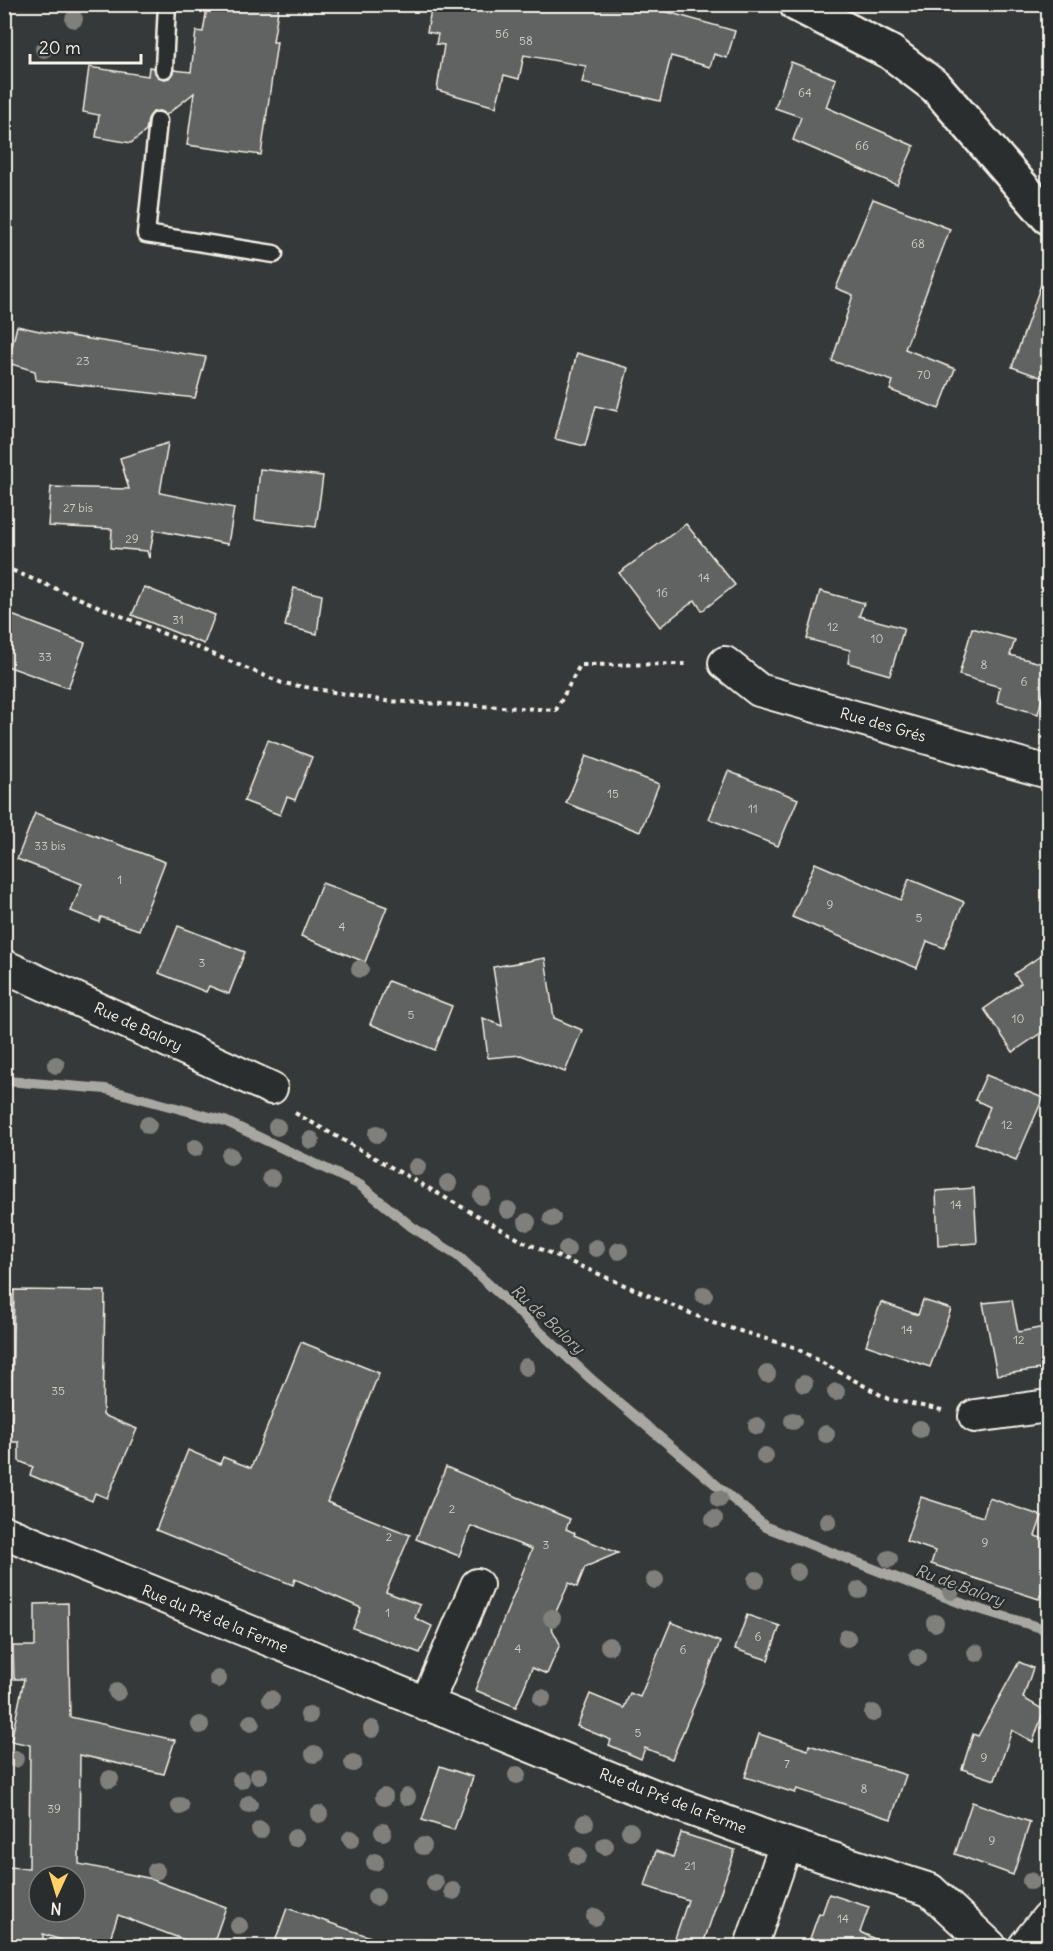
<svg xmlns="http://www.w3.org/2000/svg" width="1053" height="1951" viewBox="0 0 1053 1951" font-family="Delius,sans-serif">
  <rect width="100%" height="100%" fill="#363939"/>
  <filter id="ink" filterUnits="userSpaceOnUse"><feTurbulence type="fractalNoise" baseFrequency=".0167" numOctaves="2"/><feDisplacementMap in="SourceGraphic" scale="12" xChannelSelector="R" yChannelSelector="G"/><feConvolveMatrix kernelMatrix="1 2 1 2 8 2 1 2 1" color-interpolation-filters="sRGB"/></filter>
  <g filter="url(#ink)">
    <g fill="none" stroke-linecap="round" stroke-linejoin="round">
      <path stroke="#a8a7a1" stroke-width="10" d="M7 1081 106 1089 225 1121 360 1185 412 1227 458 1256 591 1379 766 1527 966 1605 1048 1630"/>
    </g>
    <g fill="#616362" stroke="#f4f1e8" stroke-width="1.5" fill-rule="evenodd">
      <path d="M211 4H279L273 42H277L261 155 187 145 194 93 166 115 160 111 153 112 148 119 146 131 131 143 96 137 99 115 83 112 89 67 148 76 149 67 154 68 158 77 164 79 169 78 174 70 191 72 196 31 203 32 207 8 211 9Z"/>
      <path d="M432 4H639L735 31 727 58 714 54 710 67 671 56 660 101 582 83 586 66 524 55 519 79 504 75 496 107 437 90 444 45 436 44 438 34 427 32Z"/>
      <path d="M791 62 836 79 826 107 914 146 897 185 793 140 801 117 775 108Z"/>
      <path d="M873 199 950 229 905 349 955 369 939 409 890 390 893 381 832 361 853 295 836 288Z"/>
      <path d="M1043 279 1048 280V380L1012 367Z"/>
      <path d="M17 326 44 332 206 357 195 398 36 380 35 371 8 363Z"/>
      <path d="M577 353 628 368 617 411 596 406 585 446 555 439Z"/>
      <path d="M168 443 160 493 234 508 228 544 154 530 149 558 147 551 111 548 112 529 48 526 51 487 129 489 120 458Z"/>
      <path d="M260 469 323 476 316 527 255 520Z"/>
      <path d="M686 524 735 585 702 611 695 600 660 627 619 573Z"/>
      <path d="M144 587 215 615 204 644 132 615Z"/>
      <path d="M294 588 322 595 317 634 285 626Z"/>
      <path d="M820 591 864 603 859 616 904 628 890 675 848 663 850 650 807 639Z"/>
      <path d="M4 612 85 643 68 688 4 665Z"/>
      <path d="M972 628 1015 640 1010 655 1048 665V676L1038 714 997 702 1000 687 959 675Z"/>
      <path d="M268 740 312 757 295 800 287 797 280 815 244 801Z"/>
      <path d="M586 756 659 784 640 832 566 803Z"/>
      <path d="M728 771 798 799 778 846 709 819Z"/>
      <path d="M35 813 165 862 139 930 101 917 99 922 71 911 82 884 17 859Z"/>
      <path d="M815 863 901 900 909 879 964 902 944 948 927 941 917 968 792 917Z"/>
      <path d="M322 883 387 907 365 962 301 936Z"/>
      <path d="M178 926 245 952 229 994 209 986 206 992 159 973Z"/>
      <path d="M1048 951V1028L1013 1052 984 1009 1021 983 1014 974Z"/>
      <path d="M545 958 554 1018 582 1030 565 1072 521 1055 488 1058 483 1018 502 1026 493 967Z"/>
      <path d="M388 981 452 1006 435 1050 370 1024Z"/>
      <path d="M986 1075 1043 1098 1016 1160 975 1143 990 1107 975 1100Z"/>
      <path d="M974 1188 977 1243 938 1246 936 1191Z"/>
      <path d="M14 1290 105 1291 103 1415 137 1429 107 1498 95 1493 92 1501 30 1475 33 1467 19 1461V1442H11Z"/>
      <path d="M923 1300 951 1309 930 1367 866 1345 881 1302 918 1315Z"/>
      <path d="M1012 1300 1018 1332 1045 1327 1048 1368 997 1375 983 1303Z"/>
      <path d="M301 1342 379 1373 327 1502 410 1535 386 1592 420 1605 415 1618 432 1626 420 1653 353 1628 361 1608 295 1579 293 1585 156 1530 188 1450 220 1464 223 1457 251 1468Z"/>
      <path d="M446 1467 570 1519 566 1529 575 1533 574 1535 618 1553 585 1567 577 1587 569 1583 550 1625 560 1644 547 1674 532 1668 516 1707 475 1690 532 1549 471 1526 459 1556 416 1539Z"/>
      <path d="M921 1497 983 1517 989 1498 1042 1516 1035 1536 1048 1540V1573L1039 1599 931 1564 935 1551 906 1541Z"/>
      <path d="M68 1603 70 1717 175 1740 164 1774 80 1755 79 1864 148 1878 226 1907 212 1947H203L118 1915 107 1947H82L43 1934V1947H4V1867L29 1868 30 1745 11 1741 24 1679H14L13 1646H35V1604ZM39 1876H75V1912H39Z"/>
      <path d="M747 1615 780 1626 768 1660 735 1649Z"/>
      <path d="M671 1622 720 1642 672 1759 645 1748 641 1759 609 1745 611 1740 577 1726 590 1694 624 1708 630 1693 640 1697Z"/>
      <path d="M1019 1662 1033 1668 1023 1698 1044 1710 1033 1742 1012 1730 995 1780 962 1769 973 1734 978 1736Z"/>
      <path d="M759 1734 808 1750 809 1745 906 1775 891 1819 797 1789 795 1793 745 1777Z"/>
      <path d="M440 1766 473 1777 454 1830 422 1820Z"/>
      <path d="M972 1802 1030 1822 1013 1875 955 1854Z"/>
      <path d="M681 1833 735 1850 702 1947H672L688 1900 645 1886 656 1851 673 1857Z"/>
      <path d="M829 1894 869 1907 860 1932 892 1947H807L819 1913 822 1914Z"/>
      <path d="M287 1908 385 1942 384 1947H273Z"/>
    </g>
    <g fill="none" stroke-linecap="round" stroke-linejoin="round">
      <g stroke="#f4f1e8" stroke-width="21">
        <g id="lane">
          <path d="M164 69 167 4"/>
          <path d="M158 121 146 234 274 254"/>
        </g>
      </g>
      <g stroke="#f4f1e8" stroke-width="36">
        <g id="street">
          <path d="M725 663 759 690 1048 772"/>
          <path d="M4 966 271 1088"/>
          <path d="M975 1416 1048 1406"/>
          <path d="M4 1532 652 1795 786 1844 930 1890 990 1946"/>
          <path d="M426 1705 477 1585"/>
          <path d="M751 1946 786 1844"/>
          <path d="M1025 1946 1048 1918"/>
        </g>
      </g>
      <g stroke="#f4f1e8" stroke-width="38">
        <path id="secondary" d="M796 4 890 52 936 87 1048 217"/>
      </g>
      <g stroke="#f4f1e8" stroke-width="4" stroke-dasharray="4.5 4.5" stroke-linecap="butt">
        <path d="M4 567 282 683 386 701 556 710 580 665 690 664"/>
        <path d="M295 1113 524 1242 713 1323 794 1347 888 1399 942 1410"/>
      </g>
      <use href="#lane" stroke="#2a2d2e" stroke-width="16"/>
      <use href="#street" stroke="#2a2d2e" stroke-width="32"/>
      <use href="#secondary" stroke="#2a2d2e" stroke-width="33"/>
    </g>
    <g fill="#7f7f7c">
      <circle cx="74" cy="19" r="9"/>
      <circle cx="44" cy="49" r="9"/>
      <circle cx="360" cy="969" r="9"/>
      <circle cx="56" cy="1065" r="9"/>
      <circle cx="148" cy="1125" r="9"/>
      <circle cx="277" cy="1127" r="9"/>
      <circle cx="377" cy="1134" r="9"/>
      <circle cx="311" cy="1140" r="9"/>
      <circle cx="195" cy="1148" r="9"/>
      <circle cx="230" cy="1156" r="9"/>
      <circle cx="417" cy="1167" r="9"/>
      <circle cx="271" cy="1178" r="9"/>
      <circle cx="448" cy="1183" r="9"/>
      <circle cx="482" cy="1196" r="9"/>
      <circle cx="508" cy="1210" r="9"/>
      <circle cx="552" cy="1218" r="9"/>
      <circle cx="527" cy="1222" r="9"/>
      <circle cx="596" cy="1248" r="9"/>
      <circle cx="567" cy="1249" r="9"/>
      <circle cx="619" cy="1251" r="9"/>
      <circle cx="704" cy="1295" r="9"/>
      <circle cx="526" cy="1367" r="9"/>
      <circle cx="767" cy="1374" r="9"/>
      <circle cx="804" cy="1384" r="9"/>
      <circle cx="836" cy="1392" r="9"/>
      <circle cx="793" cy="1421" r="9"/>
      <circle cx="757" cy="1426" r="9"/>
      <circle cx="920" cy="1429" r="9"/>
      <circle cx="826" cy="1434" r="9"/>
      <circle cx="765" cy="1456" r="9"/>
      <circle cx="719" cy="1499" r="9"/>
      <circle cx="714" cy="1519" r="9"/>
      <circle cx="828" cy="1521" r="9"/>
      <circle cx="889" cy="1559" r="9"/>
      <circle cx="797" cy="1572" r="9"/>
      <circle cx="655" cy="1580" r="9"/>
      <circle cx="756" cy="1580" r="9"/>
      <circle cx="859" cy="1590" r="9"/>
      <circle cx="951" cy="1591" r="9"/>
      <circle cx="552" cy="1618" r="9"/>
      <circle cx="935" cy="1623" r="9"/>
      <circle cx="847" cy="1638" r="9"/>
      <circle cx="609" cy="1646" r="9"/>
      <circle cx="976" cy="1653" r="9"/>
      <circle cx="918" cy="1657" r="9"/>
      <circle cx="218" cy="1679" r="9"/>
      <circle cx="117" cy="1692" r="9"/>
      <circle cx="542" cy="1698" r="9"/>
      <circle cx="271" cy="1699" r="9"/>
      <circle cx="873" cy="1713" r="9"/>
      <circle cx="309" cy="1715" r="9"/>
      <circle cx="251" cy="1723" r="9"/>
      <circle cx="200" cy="1725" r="9"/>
      <circle cx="372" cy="1729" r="9"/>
      <circle cx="314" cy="1754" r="9"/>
      <circle cx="15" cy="1759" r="9"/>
      <circle cx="353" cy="1763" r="9"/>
      <circle cx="517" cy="1775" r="9"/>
      <circle cx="259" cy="1776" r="9"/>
      <circle cx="110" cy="1779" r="9"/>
      <circle cx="241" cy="1780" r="9"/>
      <circle cx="384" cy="1797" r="9"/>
      <circle cx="407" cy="1797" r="9"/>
      <circle cx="249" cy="1804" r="9"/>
      <circle cx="180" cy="1806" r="9"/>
      <circle cx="319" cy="1814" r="9"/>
      <circle cx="585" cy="1823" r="9"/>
      <circle cx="260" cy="1830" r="9"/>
      <circle cx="630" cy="1831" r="9"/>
      <circle cx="383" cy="1832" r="9"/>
      <circle cx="295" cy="1838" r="9"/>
      <circle cx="351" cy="1839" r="9"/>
      <circle cx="423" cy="1846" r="9"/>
      <circle cx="605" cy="1846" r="9"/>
      <circle cx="578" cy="1856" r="9"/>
      <circle cx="375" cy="1862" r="9"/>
      <circle cx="156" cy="1871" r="9"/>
      <circle cx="1031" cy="1881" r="9"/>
      <circle cx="435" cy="1883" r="9"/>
      <circle cx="453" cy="1891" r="9"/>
      <circle cx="376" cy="1897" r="9"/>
      <circle cx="595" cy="1917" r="9"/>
      <circle cx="239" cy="1926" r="9"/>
    </g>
  </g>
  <g text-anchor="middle" stroke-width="4.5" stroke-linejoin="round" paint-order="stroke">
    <g font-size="12" fill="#cfcec6">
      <text x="502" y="38">56</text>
      <text x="526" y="45">58</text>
      <text x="805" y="97">64</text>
      <text x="862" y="150">66</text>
      <text x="918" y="248">68</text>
      <text x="83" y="365">23</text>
      <text x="924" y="379">70</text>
      <text x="78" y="512">27 bis</text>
      <text x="132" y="543">29</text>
      <text x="704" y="582">14</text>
      <text x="662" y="597">16</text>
      <text x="178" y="624">31</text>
      <text x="833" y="631">12</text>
      <text x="877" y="643">10</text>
      <text x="45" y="661">33</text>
      <text x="984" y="669">8</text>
      <text x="1024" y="686">6</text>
      <text x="613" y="798">15</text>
      <text x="753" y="813">11</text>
      <text x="50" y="850">33 bis</text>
      <text x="120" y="884">1</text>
      <text x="830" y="909">9</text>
      <text x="919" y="922">5</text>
      <text x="342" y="931">4</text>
      <text x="202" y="967">3</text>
      <text x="411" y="1019">5</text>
      <text x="1018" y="1023">10</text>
      <text x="1007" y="1129">12</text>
      <text x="956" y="1209">14</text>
      <text x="907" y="1334">14</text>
      <text x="1019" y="1344">12</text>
      <text x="58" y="1395">35</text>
      <text x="452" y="1513">2</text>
      <text x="389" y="1541">2</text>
      <text x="985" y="1547">9</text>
      <text x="546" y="1549">3</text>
      <text x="388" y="1617">1</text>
      <text x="758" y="1641">6</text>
      <text x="518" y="1653">4</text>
      <text x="683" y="1654">6</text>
      <text x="638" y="1737">5</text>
      <text x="984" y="1762">9</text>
      <text x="787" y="1768">7</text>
      <text x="864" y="1793">8</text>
      <text x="54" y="1813">39</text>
      <text x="992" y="1845">9</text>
      <text x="690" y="1870">21</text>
      <text x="843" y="1923">14</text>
    </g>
    <g font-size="15" fill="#f4f1e8" stroke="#2a2d2e">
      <text transform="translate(883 725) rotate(16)" y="5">Rue des Grés</text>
      <text transform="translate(138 1027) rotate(25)" y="5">Rue de Balory</text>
      <text transform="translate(215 1619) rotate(22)" y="5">Rue du Pré de la Ferme</text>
      <text transform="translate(673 1801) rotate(21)" y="5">Rue du Pré de la Ferme</text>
    </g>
    <g font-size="16" font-style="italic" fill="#b4b3ad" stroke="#2a2d2e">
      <text transform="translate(548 1319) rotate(43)" y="6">Ru de Balory</text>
      <text transform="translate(960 1585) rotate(20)" y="6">Ru de Balory</text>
    </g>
  </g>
  <rect width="1053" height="1951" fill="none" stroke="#2a2d2e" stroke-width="24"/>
  <rect x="12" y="12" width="1029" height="1927" fill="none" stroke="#f4f1e8" stroke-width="2" filter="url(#ink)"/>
  <g transform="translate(57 1894) rotate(184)"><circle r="28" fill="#2a2d2e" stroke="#7b7b78" stroke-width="1.5"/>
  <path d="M0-4.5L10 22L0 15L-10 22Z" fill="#ffd166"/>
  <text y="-9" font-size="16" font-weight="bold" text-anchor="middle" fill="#f4f1e8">N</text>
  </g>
  <path d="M30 54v9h111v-9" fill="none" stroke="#f4f1e8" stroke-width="3"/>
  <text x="39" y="54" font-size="18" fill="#f4f1e8" stroke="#2a2d2e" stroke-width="4.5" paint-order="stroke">20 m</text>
</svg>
